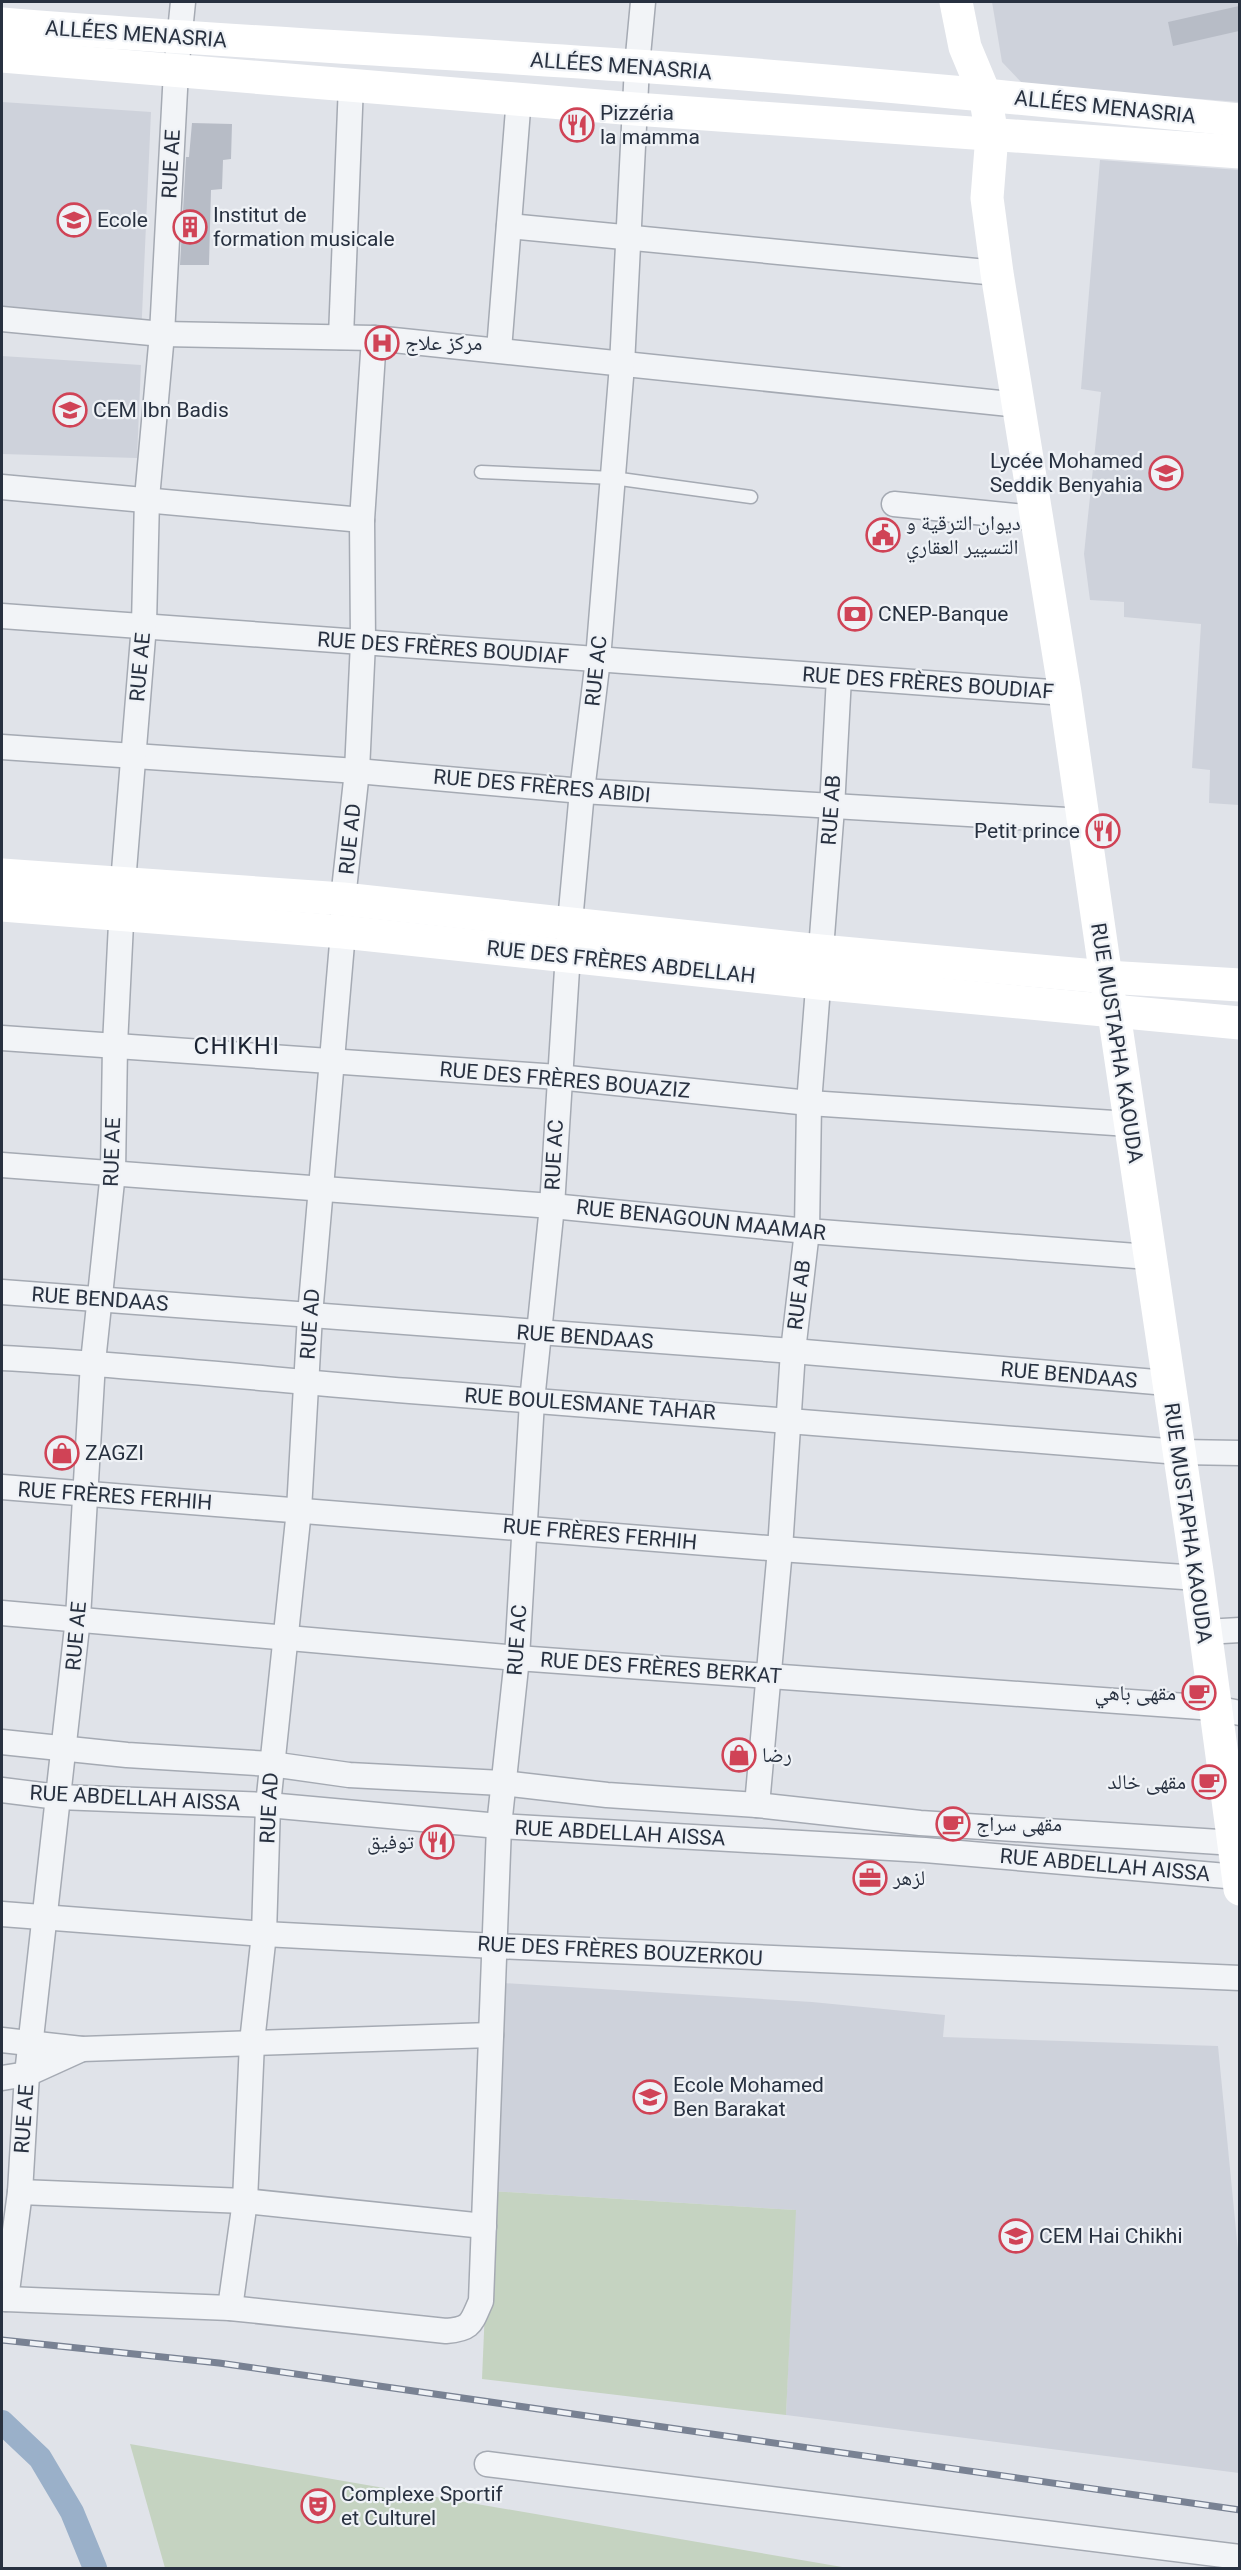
<svg xmlns="http://www.w3.org/2000/svg" width="1241" height="2570" viewBox="0 0 1241 2570" font-family="Roboto,'Noto Naskh Arabic',sans-serif">
  <rect width="100%" height="100%" fill="#e0e3e9"/>
  <g fill="#ced2db">
    <path d="M992 2H1239V102L1024 85 1002 62Z"/>
    <path d="M2 102 151 112 141 338 2 328Z"/>
    <path d="M1100 160 1239 170V805L1209 803 1210 770 1192 768 1201 624 1124 617V602L1090 600 1084 554 1101 392 1081 389Z"/>
    <path d="M2 356 141 365 137 458 2 454Z"/>
    <path d="M502 1983 812 2002 945 2015 943 2037 1218 2046 1239 2261V2473L786 2415 795 2210 490 2191Z"/>
  </g>
  <g fill="#c5d3c1">
    <path d="M490 2191 796 2210 786 2415 482 2379Z"/>
    <path d="M130 2444 848 2568H165Z"/>
  </g>
  <g fill="none" stroke-linecap="round" stroke-linejoin="round">
    <path stroke="#9ab0c9" stroke-width="24" d="M2 2422 40 2458 72 2512 95 2568"/>
  </g>
  <g fill="#b7bcc6">
    <path d="M1239 6V31L1173 46 1168 22Z"/>
    <path d="M192 123 232 124 231 159 223 160 222 189 211 190 209 265H180L186 157H189Z"/>
  </g>
  <g fill="none" stroke-linecap="round" stroke-linejoin="round">
    <g stroke="#a5aab3" stroke-width="15">
      <path id="lane" d="M481 472 613 478 751 497"/>
    </g>
    <g stroke="#a5aab3" stroke-width="27">
      <g id="street">
        <path d="M509 226 997 273"/>
        <path d="M2 319 162 334 374 338 1019 405"/>
        <path d="M341 337 351 84"/>
        <path d="M499 350 519 97"/>
        <path d="M2 487 362 520"/>
        <path d="M894 504 1035 518"/>
        <path d="M2 616 1065 693"/>
        <path d="M2 747 357 771 582 791 1084 821"/>
        <path d="M2 1038 558 1077 809 1103 1129 1124"/>
        <path d="M2 1165 552 1206 807 1231 1149 1257"/>
        <path d="M2 1292 793 1351 1167 1383"/>
        <path d="M2 1358C138 1365 273 1380 410 1391 666 1411 922 1430 1179 1452L1240 1453"/>
        <path d="M2 1487 780 1549 1198 1578"/>
        <path d="M2 1613 517 1658 1214 1708 1240 1713"/>
        <path d="M1205 1632 1240 1630"/>
        <path d="M2 1742 127 1755 271 1764 349 1775 502 1783 607 1795 757 1805 920 1823 1235 1843"/>
        <path d="M2 1790 58 1797 268 1805 499 1826 925 1850 1238 1877"/>
        <path d="M757 1805 780 1549 793 1351 807 1231 809 1103 832 808 839 677"/>
        <path d="M2 1914 264 1934 495 1946 1240 1978"/>
        <path d="M2 2040 82 2049 491 2035"/>
        <path d="M2 2078 27 2074 82 2049"/>
        <path d="M20 2192 245 2201 484 2226"/>
        <path d="M2 2296 6 2299 230 2308 446 2331C472 2329 471 2323 481 2301L499 1826 517 1658 532 1401 552 1206 570 922 582 791 598 659 622 365 637 66 643 2"/>
        <path d="M6 2299 20 2192 27 2074 78 1618 93 1362 113 1172 115 1045 123 883 144 625 147 498 162 334 176 71 183 2"/>
        <path d="M230 2308 245 2201 252 2042 264 1934 268 1805 299 1510 310 1315 343 932V899L357 771 363 642 362 520 374 338"/>
        <path d="M487 2464 1240 2557"/>
      </g>
    </g>
    <use href="#lane" stroke="#f2f4f7" stroke-width="12"/>
    <use href="#street" stroke="#f2f4f7" stroke-width="24"/>
    <g stroke="#fff" stroke-width="33">
      <path d="M956 2 965 47 985 95 992 135 987 198 997 273 1065 693 1109 998 1114 1013 1198 1578 1240 1889"/>
      <path d="M2 24C213 41 425 51 637 66 838 80 1039 100 1240 120"/>
      <path d="M2 56 635 109 1240 152"/>
      <path d="M2 875 343 899 820 951 1106 977 1240 985"/>
      <path d="M2 905 343 932 819 983 1240 1023"/>
    </g>
    <g stroke="#798293" stroke-width="7">
      <path id="rail" d="M2 2340 219 2363 1240 2510"/>
    </g>
    <use href="#rail" stroke="#eff2f6" stroke-width="4.5" stroke-dasharray="14" stroke-linecap="butt"/>
  </g>
  <defs>
    <g id="restaurant-ring" transform="scale(1.725)"><circle r="9.5" fill="#eff2f6" stroke="#d04356" stroke-width="1.5"/><path d="M-5-6h1v4h1v-4h1v4h1v-4h1v5L-1.5 .5V6h-2V.5L-5-1ZM5-6V6H3V1.5H1.5Q1.5-4 5-6Z" fill="#d04356"/></g>
    <g id="school-ring" transform="scale(1.725)"><circle r="9.5" fill="#eff2f6" stroke="#d04356" stroke-width="1.5"/><path d="M0-5L7-2L0 1L-7-2ZM-4 1L0 2.5L4 1V4Q0 6-4 4Z" fill="#d04356"/></g>
    <g id="building-ring" transform="scale(1.725)"><circle r="9.5" fill="#eff2f6" stroke="#d04356" stroke-width="1.5"/><path d="M-4-6H4V6H1V3H-1V6H-4ZM-2.5-4.3h1.7v1.8h-1.7ZM.8-4.3h1.7v1.8H.8ZM-2.5-1h1.7V.8h-1.7ZM.8-1h1.7V.8H.8Z" fill="#d04356"/></g>
    <g id="hospital-ring" transform="scale(1.725)"><circle r="9.5" fill="#eff2f6" stroke="#d04356" stroke-width="1.5"/><path d="M-5-5h3v3.5h4V-5h3V5h-3V1.5h-4V5h-3Z" fill="#d04356"/></g>
    <g id="civic-ring" transform="scale(1.725)"><circle r="9.5" fill="#eff2f6" stroke="#d04356" stroke-width="1.5"/><path d="M-.6-6.5H3V-4.5H.6V-3L4-1V1h2V6H-6V1h2V-1L-.6-3ZM-1.2 2.5V6h2.4V2.5Z" fill="#d04356"/></g>
    <g id="bank-ring" transform="scale(1.725)"><circle r="9.5" fill="#eff2f6" stroke="#d04356" stroke-width="1.5"/><path d="M-6-4H6V4H-6ZM0-2.3a2.3 2.3 0 1 0 0 4.6a2.3 2.3 0 1 0 0-4.6Z" fill="#d04356"/></g>
    <g id="shop-ring" transform="scale(1.725)"><circle r="9.5" fill="#eff2f6" stroke="#d04356" stroke-width="1.5"/><path d="M-5-2.5h2.3a2.7 3.5 0 0 1 5.4 0H5L5.5 6h-11ZM-1.5-2.5h3a1.5 2.3 0 0 0-3 0Z" fill="#d04356"/></g>
    <g id="cafe-ring" transform="scale(1.725)"><circle r="9.5" fill="#eff2f6" stroke="#d04356" stroke-width="1.5"/><path d="M-5.5-4.5H6V0H3Q3 3.5 0 3.5H-2.5Q-5.5 3.5-5.5 0ZM3-3.2v2h1.7v-2ZM-6 4.5H4V6H-6Z" fill="#d04356"/></g>
    <g id="office-ring" transform="scale(1.725)"><circle r="9.5" fill="#eff2f6" stroke="#d04356" stroke-width="1.5"/><path d="M-6-3h4V-5.5h4V-3h4V5H-6ZM-1-4.5V-3h2v-1.5ZM-6 0V1H6V0Z" fill="#d04356"/></g>
    <g id="theatre-ring" transform="scale(1.725)"><circle r="9.5" fill="#eff2f6" stroke="#d04356" stroke-width="1.5"/><path d="M-5-5.5Q0-4 5-5.5V0Q5 5 0 6Q-5 5-5 0ZM-3.3-2.5H-1v1.5H-3.3ZM1-2.5H3.3v1.5H1ZM-2.8 1Q0 5.5 2.8 1Z" fill="#d04356"/></g>
  </defs>
  <g fill-rule="evenodd">
    <use href="#restaurant-ring" x="577" y="125"/>
    <use href="#school-ring" x="74" y="220"/>
    <use href="#building-ring" x="190" y="227"/>
    <use href="#hospital-ring" x="382" y="343"/>
    <use href="#school-ring" x="70" y="410"/>
    <use href="#school-ring" x="1166" y="473"/>
    <use href="#civic-ring" x="883" y="535"/>
    <use href="#bank-ring" x="855" y="614"/>
    <use href="#restaurant-ring" x="1103" y="831"/>
    <use href="#shop-ring" x="62" y="1453"/>
    <use href="#cafe-ring" x="1199" y="1693"/>
    <use href="#shop-ring" x="739" y="1755"/>
    <use href="#cafe-ring" x="1209" y="1782"/>
    <use href="#cafe-ring" x="953" y="1824"/>
    <use href="#restaurant-ring" x="437" y="1842"/>
    <use href="#office-ring" x="870" y="1878"/>
    <use href="#school-ring" x="650" y="2097"/>
    <use href="#school-ring" x="1016" y="2236"/>
    <use href="#theatre-ring" x="318" y="2506"/>
  </g>
  <g text-anchor="middle" stroke-width="4.5" stroke-linejoin="round" paint-order="stroke">
    <g font-size="21" fill="#283140" stroke="#eff2f6">
      <text transform="translate(136 34) rotate(4)" y="7">ALLÉES MENASRIA</text>
      <text transform="translate(621 66) rotate(4)" y="7">ALLÉES MENASRIA</text>
      <text transform="translate(1105 107) rotate(6)" y="7">ALLÉES MENASRIA</text>
      <text transform="translate(171 164) rotate(-87)" y="7">RUE AE</text>
      <text transform="translate(443 648) rotate(4)" y="7">RUE DES FRÈRES BOUDIAF</text>
      <text transform="translate(140 667) rotate(-85)" y="7">RUE AE</text>
      <text transform="translate(596 671) rotate(-84)" y="7">RUE AC</text>
      <text transform="translate(928 683) rotate(4)" y="7">RUE DES FRÈRES BOUDIAF</text>
      <text transform="translate(542 786) rotate(5)" y="7">RUE DES FRÈRES ABIDI</text>
      <text transform="translate(831 810) rotate(-86)" y="7">RUE AB</text>
      <text transform="translate(350 839) rotate(-84)" y="7">RUE AD</text>
      <text transform="translate(621 962) rotate(6)" y="7">RUE DES FRÈRES ABDELLAH</text>
      <text transform="translate(1117 1043) rotate(81)" y="7">RUE MUSTAPHA KAOUDA</text>
      <text transform="translate(565 1080) rotate(5)" y="7">RUE DES FRÈRES BOUAZIZ</text>
      <text transform="translate(112 1152) rotate(-88)" y="7">RUE AE</text>
      <text transform="translate(554 1155) rotate(-87)" y="7">RUE AC</text>
      <text transform="translate(701 1220) rotate(6)" y="7">RUE BENAGOUN MAAMAR</text>
      <text transform="translate(799 1295) rotate(-83)" y="7">RUE AB</text>
      <text transform="translate(100 1299) rotate(4)" y="7">RUE BENDAAS</text>
      <text transform="translate(310 1324) rotate(-86)" y="7">RUE AD</text>
      <text transform="translate(585 1337) rotate(4)" y="7">RUE BENDAAS</text>
      <text transform="translate(1069 1375) rotate(5)" y="7">RUE BENDAAS</text>
      <text transform="translate(590 1404) rotate(4)" y="7">RUE BOULESMANE TAHAR</text>
      <text transform="translate(115 1496) rotate(4)" y="7">RUE FRÈRES FERHIH</text>
      <text transform="translate(1188 1523) rotate(82)" y="7">RUE MUSTAPHA KAOUDA</text>
      <text transform="translate(600 1534) rotate(5)" y="7">RUE FRÈRES FERHIH</text>
      <text transform="translate(76 1636) rotate(-85)" y="7">RUE AE</text>
      <text transform="translate(517 1640) rotate(-86)" y="7">RUE AC</text>
      <text transform="translate(661 1668) rotate(4)" y="7">RUE DES FRÈRES BERKAT</text>
      <text transform="translate(135 1798) rotate(3)" y="7">RUE ABDELLAH AISSA</text>
      <text transform="translate(269 1808) rotate(-87)" y="7">RUE AD</text>
      <text transform="translate(620 1833) rotate(3)" y="7">RUE ABDELLAH AISSA</text>
      <text transform="translate(1105 1865) rotate(5)" y="7">RUE ABDELLAH AISSA</text>
      <text transform="translate(620 1951) rotate(3)" y="7">RUE DES FRÈRES BOUZERKOU</text>
      <text transform="translate(24 2119) rotate(-86)" y="7">RUE AE</text>
    </g>
    <g font-size="21" fill="#283140" stroke="#eff2f6" text-anchor="start">
      <text x="600" y="120">Pizzéria<tspan x="600" dy="24">la mamma</tspan></text>
      <text x="213" y="222">Institut de<tspan x="213" dy="24">formation musicale</tspan></text>
      <text x="97" y="227">Ecole</text>
      <text x="405" y="350">مركز علاج</text>
      <text x="93" y="417">CEM Ibn Badis</text>
      <text x="1143" y="468" text-anchor="end">Lycée Mohamed<tspan x="1143" dy="24">Seddik Benyahia</tspan></text>
      <text x="906" y="530">ديوان الترقية و<tspan x="906" dy="24">التسيير العقاري</tspan></text>
      <text x="878" y="621">CNEP-Banque</text>
      <text x="1080" y="838" text-anchor="end">Petit prince</text>
      <text x="85" y="1460">ZAGZI</text>
      <text x="1176" y="1700" text-anchor="end">مقهى باهي</text>
      <text x="762" y="1762">رضا</text>
      <text x="1186" y="1789" text-anchor="end">مقهى خالد</text>
      <text x="976" y="1831">مقهى سراج</text>
      <text x="414" y="1849" text-anchor="end">توفيق</text>
      <text x="893" y="1885">لزهر</text>
      <text x="673" y="2092">Ecole Mohamed<tspan x="673" dy="24">Ben Barakat</tspan></text>
      <text x="1039" y="2243">CEM Hai Chikhi</text>
      <text x="341" y="2501">Complexe Sportif<tspan x="341" dy="24">et Culturel</tspan></text>
    </g>
    <g font-size="24" letter-spacing="1.5" fill="#1a2231" stroke="#eff2f6">
      <text x="237" y="1054">CHIKHI</text>
    </g>
  </g>
  <rect width="1241" height="2570" fill="none" stroke="#283140" stroke-width="6"/>
</svg>
